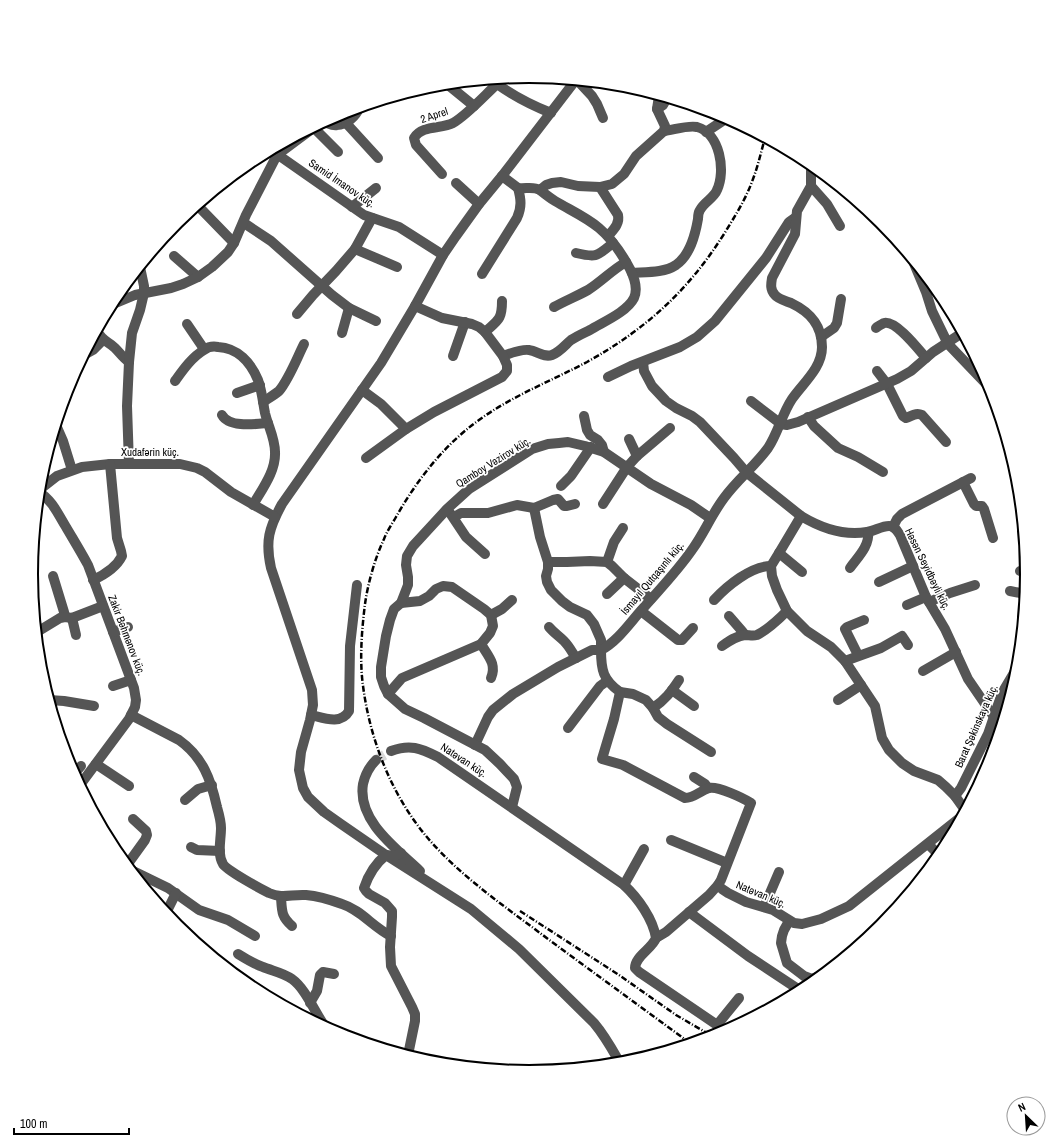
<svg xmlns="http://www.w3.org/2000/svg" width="1058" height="1148" viewBox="0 0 1058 1148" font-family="'Archivo Narrow',sans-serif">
  <rect width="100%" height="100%" fill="#fff"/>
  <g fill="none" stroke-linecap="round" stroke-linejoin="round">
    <path stroke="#d9d9d9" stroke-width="10" stroke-dasharray="10 5" stroke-linecap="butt" d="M376 760 391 751"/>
    <g stroke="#555" stroke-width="10">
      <path d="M498 79 497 84C515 97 531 105 551 113"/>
      <path d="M575 81 502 176 479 204 456 236 443 255 415 306 381 363 282 504C269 528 265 541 271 568L312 690 313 705 310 720 301 752 299 770 303 788 308 797 324 812 341 824 386 855 471 909 519 949 594 1023C605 1036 612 1049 620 1063"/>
      <path d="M578 81 592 96 597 104 603 118"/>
      <path d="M447 84 474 106"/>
      <path d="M657 109 663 105 667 98"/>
      <path d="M324 122C328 123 332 126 337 125 347 125 356 116 359 108"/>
      <path d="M346 123 378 158"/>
      <path d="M314 128 338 152"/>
      <path d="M706 132 727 118"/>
      <path d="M271 150 364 215 399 227 443 255"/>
      <path d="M442 174 416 145 414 138C422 125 441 129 453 123 467 115 485 95 497 84"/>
      <path d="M502 176 518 188C526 189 533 186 540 190L546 185 552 183 561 182 578 186 600 187 612 184 624 174 636 156 664 131 665 126 657 109 659 96"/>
      <path d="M456 183 479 204"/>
      <path d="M811 186 827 204 840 226"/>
      <path d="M600 187 618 215C620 224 613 230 608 236"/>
      <path d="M352 207 376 188"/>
      <path d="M201 209 234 243"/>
      <path d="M244 223 271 241 332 295 349 308 376 321"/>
      <path d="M355 249 397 267"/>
      <path d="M576 253C597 258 597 256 613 243"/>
      <path d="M174 256 198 277"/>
      <path d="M913 261 926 292 932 311 948 344 991 389"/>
      <path d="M632 273C646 272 664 273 676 265 690 255 695 236 698 219 698 216 698 213 700 210 704 202 714 198 717 190 726 171 720 133 697 127 688 125 673 130 664 131"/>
      <path d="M482 274 517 218C522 207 521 199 518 188"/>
      <path d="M111 305 135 295 171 288 183 284 198 277 212 267 228 252 234 243 246 215 277 155 316 126"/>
      <path d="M554 307C565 301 577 296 588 290 602 281 612 270 626 262"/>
      <path d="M297 314 313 295 336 271 355 249 372 218"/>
      <path d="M187 324 204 349"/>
      <path d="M876 328C878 326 882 324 884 323 896 320 919 350 926 358"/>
      <path d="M97 331C103 342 108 341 115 348 120 353 123 358 129 362"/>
      <path d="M485 332C498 320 502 320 502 301"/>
      <path d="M342 333 349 308"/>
      <path d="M821 337 834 328 837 323 841 299"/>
      <path d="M84 355 93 350 103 340"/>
      <path d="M453 356 465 322"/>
      <path d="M503 356C511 353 521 349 529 350 537 351 544 358 552 355 560 352 565 345 571 340 577 336 584 333 590 330 603 322 627 312 634 298 638 289 634 277 630 269 622 254 612 239 599 228 586 217 570 210 555 201 550 198 545 194 540 190"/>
      <path d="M643 362 644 371 652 386 666 401 676 408 692 416 700 422 734 458 746 472 801 516C821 528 844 536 867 532 875 531 881 526 889 526 895 526 897 531 900 535L926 597 945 629 968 679 994 717 1002 723"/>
      <path d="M877 371 887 384 903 416 906 418C912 416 916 412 922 415L946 442"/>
      <path d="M608 377 631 366 680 347 697 337 715 321 766 258 789 222 796 217"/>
      <path d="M175 381C183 370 192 357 204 350 208 347 213 346 218 347 238 348 251 363 258 380 262 391 263 403 265 413 268 426 275 438 275 452 276 471 262 489 253 505"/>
      <path d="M362 390 381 404 406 429 434 412 502 377 507 371V365L503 356 485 332 479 327 472 324 442 318 415 306"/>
      <path d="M237 393 260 385"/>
      <path d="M751 401 781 424 787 425 798 422 897 379 911 371 933 352 962 333"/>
      <path d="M263 402C269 398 274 395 279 391 289 379 297 358 304 344"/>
      <path d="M222 415C229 428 256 424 268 423"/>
      <path d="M584 416 587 430 590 435 598 440 602 445 604 452"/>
      <path d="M808 417 814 426 838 448 858 457 883 472"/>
      <path d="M56 425 63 441 72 470"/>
      <path d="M629 439 637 456"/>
      <path d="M366 458 406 429"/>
      <path d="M129 464 127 406 129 362 132 333 140 310 144 293V286L140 267"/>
      <path d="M963 482 974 504 976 506H982L984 509 993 538"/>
      <path d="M561 486 571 476 591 447"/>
      <path d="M39 490 57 476 82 467 110 464H180L197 468 205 472 231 492 275 517"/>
      <path d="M39 492C52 500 58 514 66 527 73 539 81 552 88 565L134 688 136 700 135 707 129 719 80 785"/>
      <path d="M603 504 627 467 637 456 670 428"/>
      <path d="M450 513 466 537 485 554"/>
      <path d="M801 516 779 553 771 566 772 576 777 590 787 611 807 631 831 647 845 661 875 706 882 738 889 750 902 763 914 771 938 780 946 787 955 796 965 810"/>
      <path d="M454 517 461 513H488L517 505 534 508"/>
      <path d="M893 527 897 519 902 514 971 478"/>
      <path d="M779 553 802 572"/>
      <path d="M548 562H567L590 561 607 562 612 566 624 578 651 599"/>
      <path d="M607 562 614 542 623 528"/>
      <path d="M850 568C857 558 870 546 868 532"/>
      <path d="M1020 571 1027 573"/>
      <path d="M53 576 64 612 65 617"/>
      <path d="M93 580C104 575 116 568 122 556L121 551 117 538 110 464"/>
      <path d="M879 582 913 566"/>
      <path d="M1010 591 1025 594"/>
      <path d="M607 594 624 578"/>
      <path d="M714 600C727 586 751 566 771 566"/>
      <path d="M929 602 950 593 975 585"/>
      <path d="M907 605 926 597"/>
      <path d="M641 611 678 640H682L693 628"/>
      <path d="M491 615 502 609 512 600"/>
      <path d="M729 616 742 631 745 635"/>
      <path d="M72 618 76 635"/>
      <path d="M549 627C554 633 559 636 564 641 569 646 572 652 576 658"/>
      <path d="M37 632 60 618 65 617 72 618 103 606"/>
      <path d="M113 632 128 627"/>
      <path d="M481 644C488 656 497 664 491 678"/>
      <path d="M722 646C729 641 736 636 745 635 749 635 753 636 757 635 767 630 779 619 787 611"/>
      <path d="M858 655 845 629 847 627 864 620"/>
      <path d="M845 661 881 648 902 636 908 645"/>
      <path d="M923 671 956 652"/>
      <path d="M113 686 131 680"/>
      <path d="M672 690 694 706"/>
      <path d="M620 692 633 694 646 700 653 708 658 717 667 724 711 752"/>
      <path d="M388 694 402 678 481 644 490 633 493 626 491 615 484 609 452 587 443 586 436 589 429 596 420 601 401 603"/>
      <path d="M49 700 64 701 94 706"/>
      <path d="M838 700 861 685"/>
      <path d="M653 708C665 700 671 692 679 680"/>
      <path d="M131 715 179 740C203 757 211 780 217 807 219 814 221 821 221 828 221 840 217 854 223 864 226 870 261 889 269 893 283 899 291 894 306 895 317 896 331 900 342 904 361 910 373 927 391 936"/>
      <path d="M311 715C324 718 341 725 349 711L350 646 357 585"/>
      <path d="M568 728 600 686 607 681"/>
      <path d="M475 745 488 717 493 710 513 694 558 667 592 650H601V640L594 624 587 615 570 607 562 601 551 590 547 582 546 576 548 569V562L540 537 534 508 553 500 558 499 564 506H567L575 504"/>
      <path d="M391 751C410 744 420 748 438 757L624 885C638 898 653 919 656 938 652 949 635 956 635 968L639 972 726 1031"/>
      <path d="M376 760C369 767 365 775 363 784 357 821 397 849 420 871"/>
      <path d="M96 764 129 786"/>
      <path d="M74 774 81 766"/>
      <path d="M694 777 705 784 708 788"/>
      <path d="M955 796 961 788 988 734 1002 693 1018 666"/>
      <path d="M185 800 198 789 212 785"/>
      <path d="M512 807 517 787 514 779 500 764 485 750 424 718 405 709 388 694 384 686 381 677V667L386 636 390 620 394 609 401 603 408 585V577L406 565 407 556 413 546 447 509 469 489 532 449 548 444 559 443 568 442 585 446 604 452 651 484 691 505 710 518"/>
      <path d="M671 840 727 863"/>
      <path d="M928 844 939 855"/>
      <path d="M191 847 197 850 220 851"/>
      <path d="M401 853 395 856 386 855C376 863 368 876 364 888L366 891 369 894 385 903 392 911V917L390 947 391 966 412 1007 415 1014V1021L408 1055"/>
      <path d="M127 865 145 840 147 835 146 831 133 819"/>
      <path d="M131 870 168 888 199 910 228 920 255 936"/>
      <path d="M624 885 644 849"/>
      <path d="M718 885 721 880 751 803C743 798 718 786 709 788 700 791 694 798 685 798L623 765 602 759 614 719 620 692C603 680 601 670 601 650 616 642 627 627 638 614 657 592 678 571 694 547 705 531 712 514 724 498 737 480 755 466 768 448 778 433 782 414 792 399 803 383 822 368 822 347 822 325 810 312 791 303 786 301 778 299 775 295 770 290 771 284 772 278L795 234 797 211 811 186V165"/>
      <path d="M281 897C282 911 281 916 292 926"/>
      <path d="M764 907 779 872"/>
      <path d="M689 912 748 956 801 991"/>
      <path d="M166 913 176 893"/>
      <path d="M789 921 784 930 782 936 781 943 787 963 804 976 812 979 822 975"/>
      <path d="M656 938 666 932 709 895 718 885 722 889 728 893 746 902 773 910 794 923 802 924 821 919 849 906 961 817"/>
      <path d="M238 954C246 959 254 964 263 967 273 971 284 973 292 979 306 989 315 1013 326 1028"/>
      <path d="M310 1003 317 991 320 975 323 972 334 974"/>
      <path d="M717 1025 739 998"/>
    </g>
    <g stroke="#000" stroke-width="2.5" stroke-dasharray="6 2 1 2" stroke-linecap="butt">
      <path d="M520 911 619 975 676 1015 712 1036"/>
      <path d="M690 1043C637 1004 584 966 532 927 497 901 462 876 433 844 392 799 368 737 362 677 360 653 362 628 365 604 368 583 375 558 384 539 387 531 392 524 396 517 417 480 444 445 479 420 512 396 551 381 587 362 646 329 688 291 724 234 735 216 746 199 753 179 758 166 761 152 765 138"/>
    </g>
  </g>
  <g text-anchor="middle" stroke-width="3.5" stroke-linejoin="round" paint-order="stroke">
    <g font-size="11" fill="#000" stroke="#fff">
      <text transform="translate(434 115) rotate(-18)" y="4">2 Aprel</text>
      <text transform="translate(342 183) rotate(34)" y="4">Samid İmanov küç.</text>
      <text x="150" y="456">Xudafərin küç.</text>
      <text transform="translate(493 462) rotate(-32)" y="4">Qamboy Vəzirov küç.</text>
      <text transform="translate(928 569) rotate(64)" y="4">Həsən Seyidbəyli küç.</text>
      <text transform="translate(652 578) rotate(-50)" y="4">İsmayıl Qutqaşınlı küç.</text>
      <text transform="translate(127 635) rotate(69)" y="4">Zakir Bəhmənov küç.</text>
      <text transform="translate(976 726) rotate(-66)" y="4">Barat Şəkinskaya küç.</text>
      <text transform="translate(464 760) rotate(33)" y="4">Natəvan küç.</text>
      <text transform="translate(761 894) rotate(23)" y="4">Natəvan küç.</text>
    </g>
  </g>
  <path d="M0 0H1058V1148H0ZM38 574a491 491 0 1 1 982 0a491 491 0 1 1-982 0Z" fill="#fff" fill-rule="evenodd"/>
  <path fill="none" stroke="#000" stroke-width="2" d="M38 574a491 491 0 1 1 982 0a491 491 0 1 1-982 0Z"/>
  <g transform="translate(1026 1116) rotate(335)"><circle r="19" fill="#ffffff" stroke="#999999"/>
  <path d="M0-3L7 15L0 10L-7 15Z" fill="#000000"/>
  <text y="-6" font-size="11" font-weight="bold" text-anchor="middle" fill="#000000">N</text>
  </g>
  <path d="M14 1128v6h115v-6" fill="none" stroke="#000000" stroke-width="2"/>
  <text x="20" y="1128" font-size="12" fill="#000000" stroke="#ffffff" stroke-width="3" paint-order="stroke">100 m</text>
</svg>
